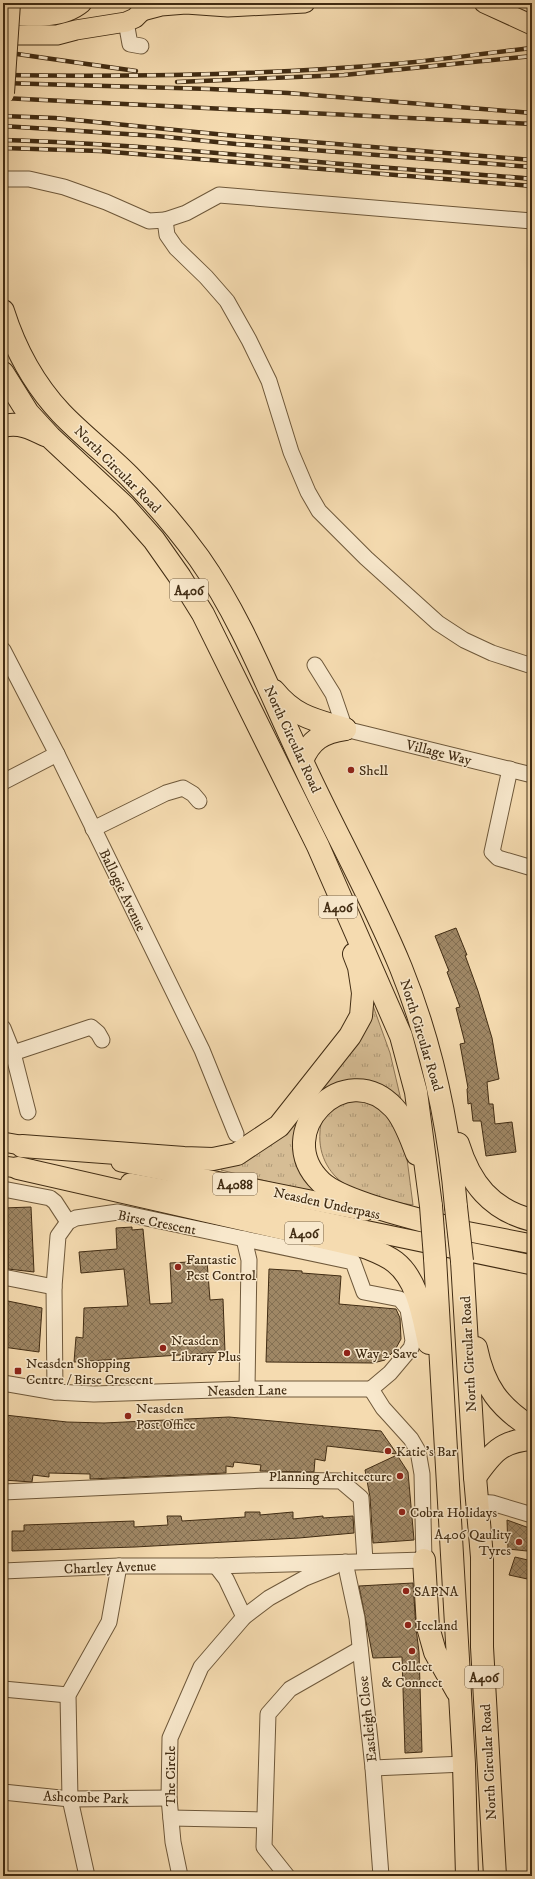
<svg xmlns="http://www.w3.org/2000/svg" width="535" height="1879" viewBox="0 0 535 1879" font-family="'IM FELL DW Pica',serif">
  <defs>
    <pattern id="grass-tufts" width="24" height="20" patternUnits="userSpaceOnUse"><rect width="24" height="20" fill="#d6bd95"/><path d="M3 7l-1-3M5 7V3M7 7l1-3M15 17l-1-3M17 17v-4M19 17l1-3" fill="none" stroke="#af9a78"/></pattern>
    <pattern id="building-cross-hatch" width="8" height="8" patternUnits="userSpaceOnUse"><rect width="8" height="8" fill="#9f8765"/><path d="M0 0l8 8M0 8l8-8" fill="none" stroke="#836f52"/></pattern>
  </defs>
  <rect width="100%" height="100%" fill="#f5dbb0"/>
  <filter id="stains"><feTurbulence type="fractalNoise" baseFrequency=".005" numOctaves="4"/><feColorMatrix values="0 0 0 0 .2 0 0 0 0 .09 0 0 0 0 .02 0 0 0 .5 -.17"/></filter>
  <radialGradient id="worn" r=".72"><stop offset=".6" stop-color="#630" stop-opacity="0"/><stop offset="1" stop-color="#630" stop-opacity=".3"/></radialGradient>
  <g fill="url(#grass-tufts)" stroke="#8c7454">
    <path d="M371 1000 390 1053 401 1100 390 1091 378 1086 311 1102 319 1194 221 1170 222 1167 232 1165Z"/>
    <path d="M354 1098 384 1108 406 1151 413 1205C393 1202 369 1198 351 1188 330 1177 318 1156 320 1132 320 1126 322 1117 327 1112 333 1106 346 1102 354 1098Z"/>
  </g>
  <g fill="url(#building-cross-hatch)" stroke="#412c13">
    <path d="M456 928 467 955H465L478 991 492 1038 499 1079 487 1082 489 1104H493L495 1124 512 1122 516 1152 486 1156 481 1121H473L471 1103 468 1104 467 1089 468 1088 460 1044 465 1043 456 1008 460 1007 447 972 449 971 435 936Z"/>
    <path d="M31 1207 34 1272 8 1269V1240L3 1241V1208Z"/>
    <path d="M132 1227V1230L143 1229 150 1304 172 1303 170 1263 207 1261 210 1300 223 1299 225 1352 74 1362 76 1337 83 1338 84 1308 128 1306 124 1269 81 1273 79 1252 117 1249 116 1228Z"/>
    <path d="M269 1269 302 1271V1273L341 1276 339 1304 396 1309 400 1318 401 1339 395 1350 385 1360 373 1363 266 1362Z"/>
    <path d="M3 1300 42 1308 39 1352 3 1347Z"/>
    <path d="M5 1415 67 1422 104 1423 229 1417 381 1431 397 1454 327 1446 325 1461 315 1459 314 1472 260 1471 261 1465 234 1462 233 1467 226 1466V1473L90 1479V1474L49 1473V1477L33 1475 32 1482 3 1480Z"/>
    <path d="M397 1455 408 1472 414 1540 373 1543 370 1497 365 1470Z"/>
    <path d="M245 1512H260V1515L293 1512V1519L323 1516V1518L353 1516 354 1533 299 1538 135 1547 12 1551V1531H24V1525L134 1521V1527L168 1525 167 1516H181L182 1521 245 1517Z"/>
    <path d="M507 1520 532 1529 527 1551 508 1549Z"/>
    <path d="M515 1557 532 1561V1580L509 1575Z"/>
    <path d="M413 1583 416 1628 419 1652 422 1752 405 1753 402 1657 373 1658 359 1586Z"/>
  </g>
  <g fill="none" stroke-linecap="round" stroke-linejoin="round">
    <g stroke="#6e583a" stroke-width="17">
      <g id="minor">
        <path d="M126 22 130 44 141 46"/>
        <path d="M3 179H29L64 187 106 202 149 221 165 220 167 235 176 248 206 277 227 301 249 340 269 381 291 452 308 492 319 511 366 558 438 623 464 640 492 653 532 666"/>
        <path d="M165 220 186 213 219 195 532 221"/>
        <path d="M3 650 57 754 202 1050 236 1134"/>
        <path d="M315 665 333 694 345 729 532 775"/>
        <path d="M510 769 492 852 498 858 532 868"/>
        <path d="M3 782 57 754"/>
        <path d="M93 829 166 793 183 788 193 794 199 801"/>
        <path d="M3 1028 13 1053 28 1112"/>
        <path d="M13 1053 91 1027 98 1033 102 1040"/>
        <path d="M3 1189 50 1198 55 1202 68 1222"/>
        <path d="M244 1239 249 1260 247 1389"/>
        <path d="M3 1277 54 1287"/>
        <path d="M3 1383 55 1392 94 1394 247 1389H371"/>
        <path d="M55 1392 54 1287 58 1236 68 1222 76 1218 118 1212 353 1262 364 1292 400 1299 408 1309 413 1341 411 1348 390 1373 371 1389"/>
        <path d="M3 1492 265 1480 341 1481 361 1498 365 1561"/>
        <path d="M477 1502 492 1503 532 1515"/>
        <path d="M345 1562 357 1618 373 1768 381 1876"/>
        <path d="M216 1566 226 1579 244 1617"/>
        <path d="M3 1571 119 1566H216L424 1560 422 1474 418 1451 411 1439 383 1408 371 1389"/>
        <path d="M3 1689 68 1695"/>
        <path d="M373 1768 464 1764"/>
        <path d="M3 1792 70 1799 169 1798"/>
        <path d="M171 1818 264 1820"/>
        <path d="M87 1876 70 1799 68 1695 109 1622 119 1566"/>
        <path d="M180 1876 173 1842 169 1798 170 1738 201 1667 244 1617 269 1598 305 1578 335 1566"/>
        <path d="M287 1876 264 1847 268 1714 290 1689 360 1649"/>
      </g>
    </g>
    <g stroke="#412c13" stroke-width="21">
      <g id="major">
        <path d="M484 3 532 25"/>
        <path d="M142 11 161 6 186 4 228 7 305 3"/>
        <path d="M3 14C28 17 62 20 82 3"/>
        <path d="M3 35H57L76 30 126 22 135 18 142 11 146 3"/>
        <path d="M3 1142 37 1148"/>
        <path d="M121 1162 365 1211"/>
        <path d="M3 1166 32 1170"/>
        <path d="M130 1183 196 1195 532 1265"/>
        <path d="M444 1227 532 1244"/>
      </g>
    </g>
    <g stroke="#412c13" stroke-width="24">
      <g id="highway">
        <path d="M3 311C15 349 34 384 61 413 82 435 107 454 129 476 154 501 178 529 199 558 242 619 269 691 301 759 333 829 372 897 401 968 432 1045 449 1125 456 1207"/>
        <path d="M3 373 28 413 50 437 124 506 154 540 180 577 203 614 318 846 401 1036 416 1092 431 1206"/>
        <path d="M3 426C19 422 31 428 45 435"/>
        <path d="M274 691C295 717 315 720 345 729"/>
        <path d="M302 761C310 740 323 732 345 729"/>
        <path d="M458 1144C470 1183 491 1210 532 1220"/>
        <path d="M22 1146 184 1158 213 1159 237 1154 279 1126 350 1036 361 1016 363 993 359 967 354 954"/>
        <path d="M417 1154C411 1139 405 1120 394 1108 345 1055 270 1133 321 1182 342 1202 415 1218 446 1227"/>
        <path d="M18 1168 365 1247C375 1251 386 1255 395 1262 418 1280 423 1316 429 1343"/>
        <path d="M435 1258 464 1764 467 1876"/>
        <path d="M462 1261 475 1477 482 1557V1647L495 1876"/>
        <path d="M476 1348C484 1387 499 1407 532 1428"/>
        <path d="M475 1477C492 1453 501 1441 532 1439"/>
        <path d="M424 1560 428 1627 435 1652 457 1691"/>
      </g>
    </g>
    <use href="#minor" stroke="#f8e8cc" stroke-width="15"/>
    <use href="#major" stroke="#f5dbb0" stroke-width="19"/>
    <use href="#highway" stroke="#f5dbb0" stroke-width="22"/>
    <g stroke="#412c13" stroke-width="4.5">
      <g id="rail">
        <path d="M3 52 136 71"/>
        <path d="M3 75C133 77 264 75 394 64 440 60 486 53 532 48"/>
        <path d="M177 82 344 75 532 56"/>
        <path d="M3 83 210 89 288 93 532 113"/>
        <path d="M3 98 532 124"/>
        <path d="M3 116 55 118 226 135 532 160"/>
        <path d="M3 126 157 136 236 144 532 167"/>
        <path d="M3 140C116 143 229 154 342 164 405 170 469 173 532 179"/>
        <path d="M3 148 100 151 532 186"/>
      </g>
    </g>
    <use href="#rail" stroke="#f8e8cc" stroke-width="3" stroke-dasharray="9" stroke-linecap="butt"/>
    <g stroke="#412c13" stroke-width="24" stroke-linecap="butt">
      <g id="highway-bridge">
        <path d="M3 93 9 3"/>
        <path d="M431 1206 435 1258"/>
        <path d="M456 1207 462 1261"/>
      </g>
    </g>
    <use href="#highway-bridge" stroke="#f5dbb0" stroke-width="22"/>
  </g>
  <g fill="#8f2418" stroke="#f8e8cc" stroke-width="1.5">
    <circle cx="351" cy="770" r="4"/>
    <circle cx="178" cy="1267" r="4"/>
    <circle cx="163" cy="1348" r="4"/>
    <circle cx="347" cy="1353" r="4"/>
    <rect x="14" y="1367" width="8" height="8" rx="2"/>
    <circle cx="128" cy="1416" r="4"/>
    <circle cx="388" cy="1451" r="4"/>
    <circle cx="400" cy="1476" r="4"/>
    <circle cx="402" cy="1512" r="4"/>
    <circle cx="519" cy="1542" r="4"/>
    <circle cx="406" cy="1591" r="4"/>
    <circle cx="408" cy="1625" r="4"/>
    <circle cx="412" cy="1651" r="4"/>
  </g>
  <g text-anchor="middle" stroke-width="3" stroke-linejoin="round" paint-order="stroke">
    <g fill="#f8e8cc" stroke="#78644a" stroke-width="1">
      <rect x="170" y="579" width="38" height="22" rx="3"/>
      <rect x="319" y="896" width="38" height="22" rx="3"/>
      <rect x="213" y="1173" width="44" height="22" rx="3"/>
      <rect x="285" y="1222" width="38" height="22" rx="3"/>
      <rect x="465" y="1666" width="38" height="22" rx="3"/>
    </g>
    <g font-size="13" font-weight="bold" fill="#412c13">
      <text x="189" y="595">A406</text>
      <text x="338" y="912">A406</text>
      <text x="235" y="1189">A4088</text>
      <text x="304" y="1238">A406</text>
      <text x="484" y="1682">A406</text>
    </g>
    <g font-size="14" fill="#412c13" stroke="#f8e8cc">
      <text transform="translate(118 469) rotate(45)" y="5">North Circular Road</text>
      <text transform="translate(293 739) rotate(65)" y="5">North Circular Road</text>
      <text transform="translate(439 752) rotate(14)" y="5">Village Way</text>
      <text transform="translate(123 890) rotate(64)" y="5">Ballogie Avenue</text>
      <text transform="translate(422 1035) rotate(73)" y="5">North Circular Road</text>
      <text transform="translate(327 1203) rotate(12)" y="5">Neasden Underpass</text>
      <text transform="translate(157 1222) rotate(11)" y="5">Birse Crescent</text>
      <text transform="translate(468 1354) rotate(-93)" y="5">North Circular Road</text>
      <text transform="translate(247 1390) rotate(-1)" y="5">Neasden Lane</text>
      <text transform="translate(110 1567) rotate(-2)" y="5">Chartley Avenue</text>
      <text transform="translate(367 1719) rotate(-96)" y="5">Eastleigh Close</text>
      <text transform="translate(488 1762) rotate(-93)" y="5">North Circular Road</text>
      <text transform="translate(170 1776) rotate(-90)" y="5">The Circle</text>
      <text transform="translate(86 1797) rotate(2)" y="5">Ashcombe Park</text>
    </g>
    <g font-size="14" fill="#412c13" stroke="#f8e8cc" text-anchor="start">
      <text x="359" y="775">Shell</text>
      <text x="186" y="1264">Fantastic<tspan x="186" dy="16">Pest Control</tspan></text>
      <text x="171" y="1345">Neasden<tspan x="171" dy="16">Library Plus</tspan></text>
      <text x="355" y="1358">Way 2 Save</text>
      <text x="26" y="1368">Neasden Shopping<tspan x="26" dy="16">Centre / Birse Crescent</tspan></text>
      <text x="136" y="1413">Neasden<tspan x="136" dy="16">Post Office</tspan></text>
      <text x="396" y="1456">Katie's Bar</text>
      <text x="392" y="1481" text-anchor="end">Planning Architecture</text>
      <text x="410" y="1517">Cobra Holidays</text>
      <text x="511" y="1539" text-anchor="end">A406 Qaulity<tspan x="511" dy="16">Tyres</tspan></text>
      <text x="414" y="1596">SAPNA</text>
      <text x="416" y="1630">Iceland</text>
      <text x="412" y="1671" text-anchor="middle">Collect<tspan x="412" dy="16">&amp; Connect</tspan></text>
    </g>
  </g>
  <rect width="535" height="1879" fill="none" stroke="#f5dbb0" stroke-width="16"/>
  <rect x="4" y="4" width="527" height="1871" fill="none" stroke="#412c13" stroke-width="2"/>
  <rect x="8" y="8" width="519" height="1863" fill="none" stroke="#412c13"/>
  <rect width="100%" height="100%" filter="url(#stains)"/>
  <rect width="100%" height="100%" fill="url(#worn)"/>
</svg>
